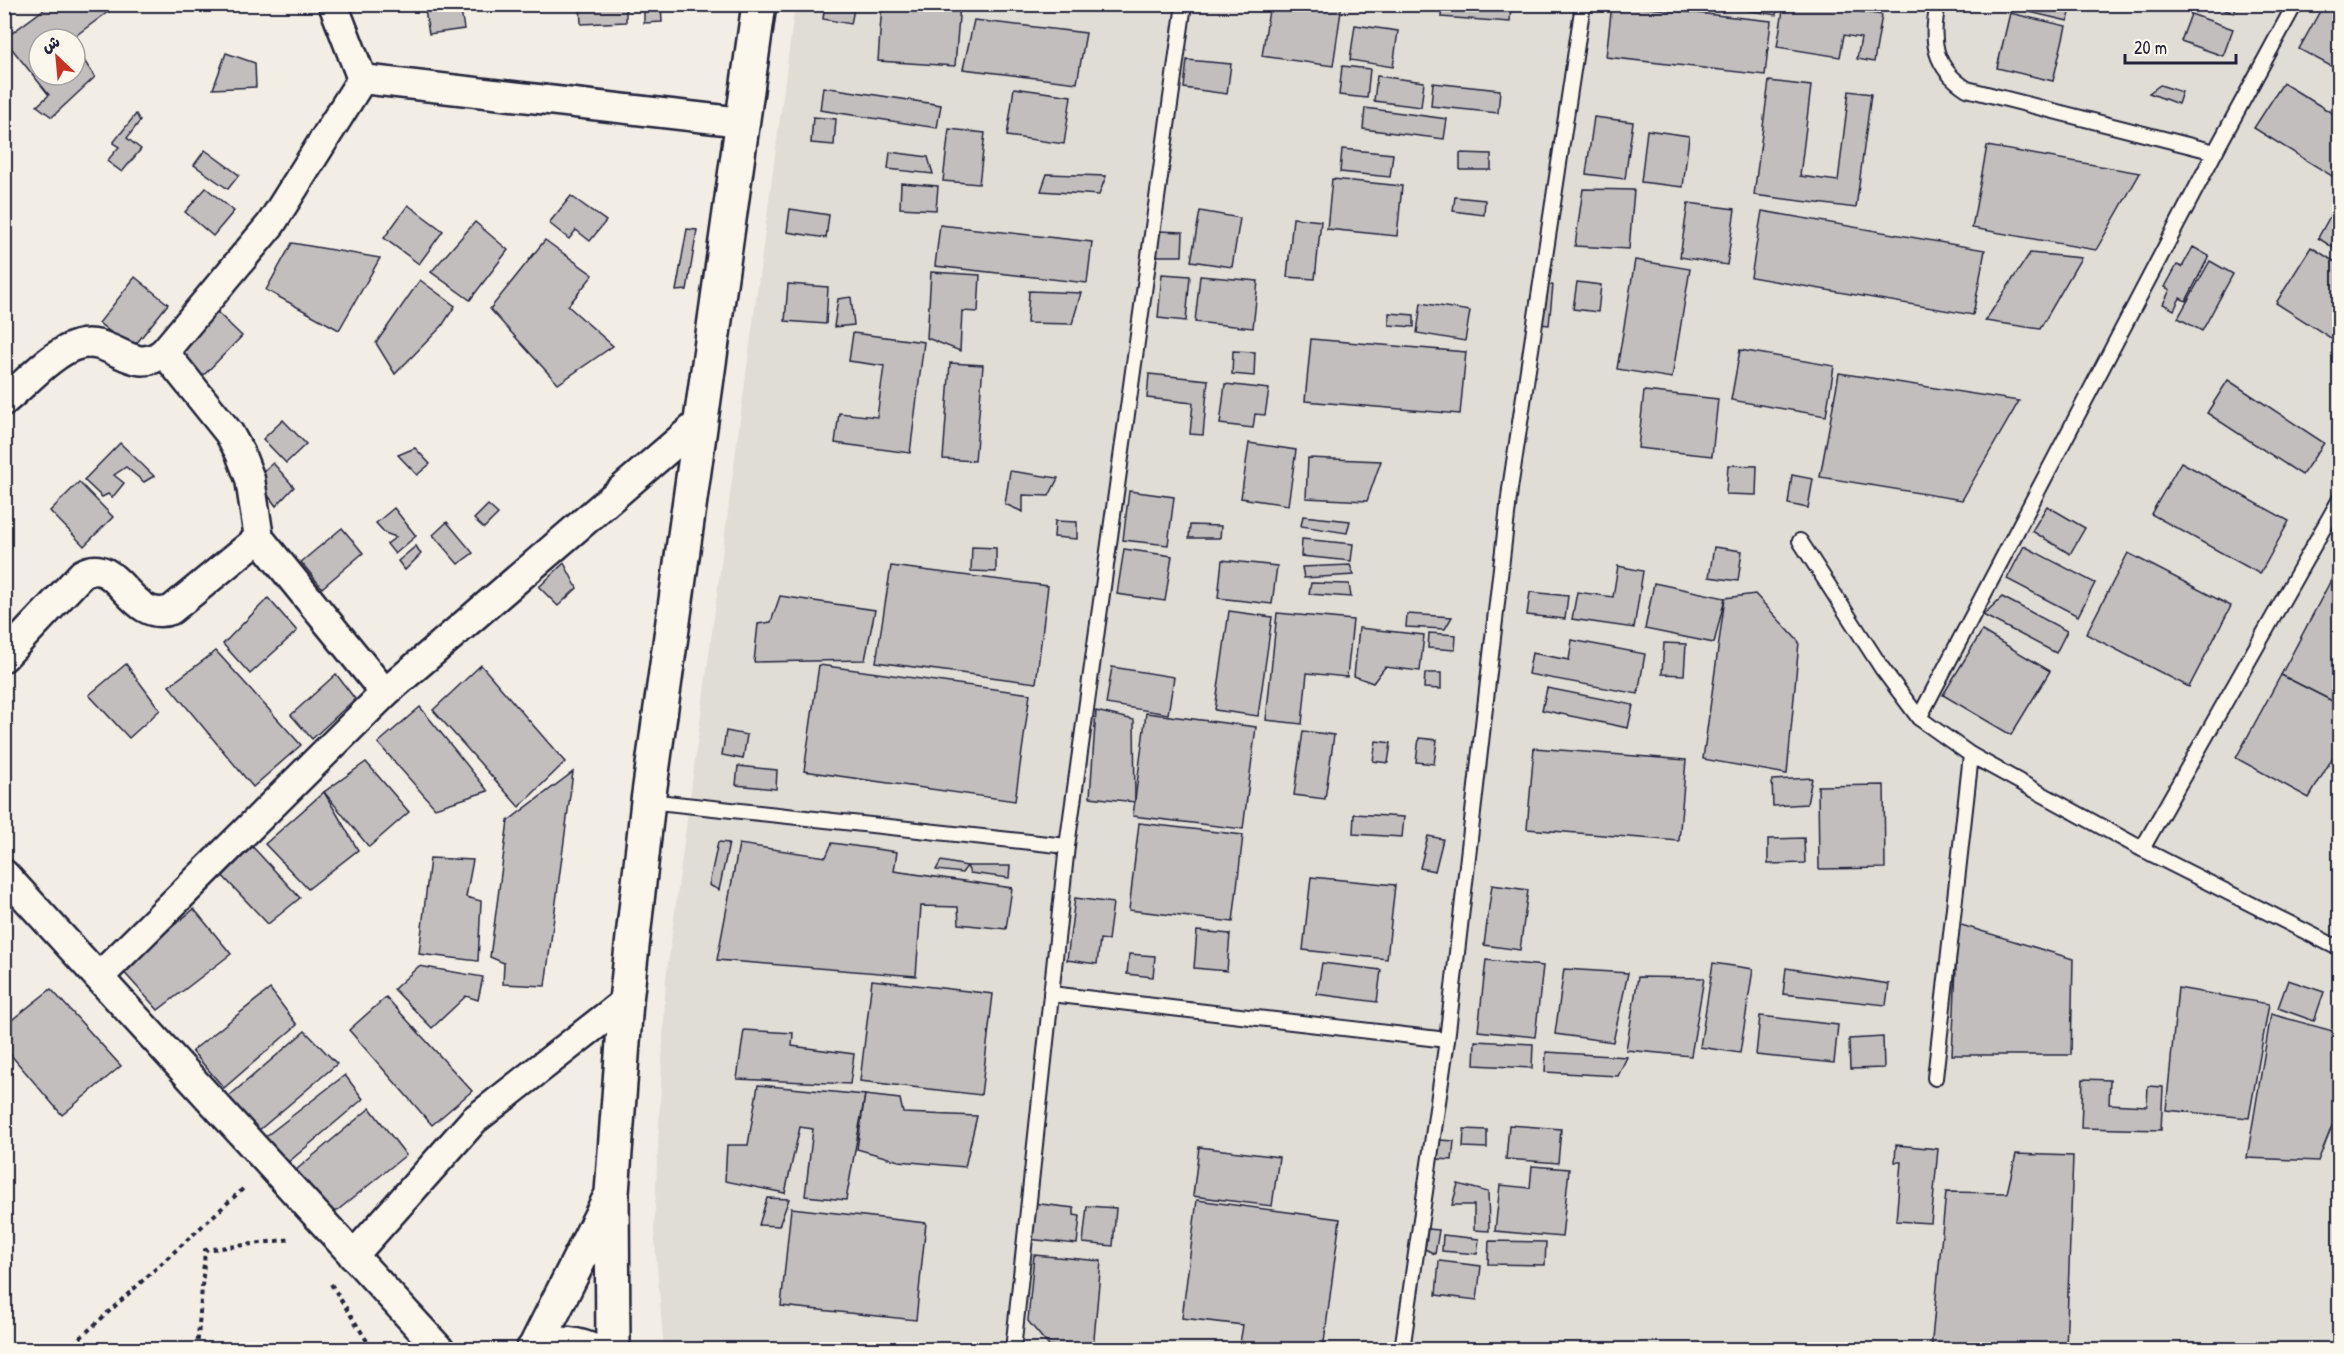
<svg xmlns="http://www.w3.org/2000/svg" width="2344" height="1354" viewBox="0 0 2344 1354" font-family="'Patrick Hand','Playpen Sans Arabic',sans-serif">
  <rect width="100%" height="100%" fill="#f2eee5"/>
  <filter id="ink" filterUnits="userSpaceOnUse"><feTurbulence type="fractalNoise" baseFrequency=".0167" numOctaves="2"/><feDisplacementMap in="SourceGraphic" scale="12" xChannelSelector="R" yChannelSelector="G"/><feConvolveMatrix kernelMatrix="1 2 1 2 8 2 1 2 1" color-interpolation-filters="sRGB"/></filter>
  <g filter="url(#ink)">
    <path fill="#e0dcd6" d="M795 5H2339V1349L664 1350 654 1229 666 979Z"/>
    <g fill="#c2bebe" stroke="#22223b" stroke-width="1.5">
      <path d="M51 4H107L112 9 71 39H39V75H75V47L95 77 52 117 37 106 49 95 4 39Z"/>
      <path d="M424 4H460L464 29 429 34Z"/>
      <path d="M580 4H626V22L581 24Z"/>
      <path d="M644 4H661L662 22 644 23Z"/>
      <path d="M825 4H855L851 24 823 19Z"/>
      <path d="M882 4H960L955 66 878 61Z"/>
      <path d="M1270 4H1342L1333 66 1262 56Z"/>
      <path d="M1442 4H1511L1510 22 1441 17Z"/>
      <path d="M1612 4 1771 21 1765 75 1606 57Z"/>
      <path d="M1728 4H1778L1776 15 1727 7Z"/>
      <path d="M1784 4H1814L1882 15 1874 62 1857 59 1861 38 1844 35 1840 57 1777 47Z"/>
      <path d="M1849 4H1888L1887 11Z"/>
      <path d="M2013 4H2072L2068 21 2012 8Z"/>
      <path d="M2207 4H2237L2234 13Z"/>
      <path d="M2324 4H2340V71L2299 49Z"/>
      <path d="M2010 13 2066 26 2053 81 1997 68Z"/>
      <path d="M2191 14 2233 29 2223 56 2181 41Z"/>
      <path d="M974 20 1086 33 1077 83 963 69Z"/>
      <path d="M1355 25 1398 31 1393 67 1350 60Z"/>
      <path d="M226 53 255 63 256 87 213 89Z"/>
      <path d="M1187 60 1231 64 1227 94 1184 88Z"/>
      <path d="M1342 66 1370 69 1367 98 1339 95Z"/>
      <path d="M1377 76 1424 82 1421 107 1374 101Z"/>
      <path d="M1769 81 1811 86 1800 176 1838 181 1849 91 1871 94 1856 208 1754 195Z"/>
      <path d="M1433 83 1500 90 1498 113 1431 106Z"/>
      <path d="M2283 83 2340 118V181L2254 128Z"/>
      <path d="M2160 85 2182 92 2178 104 2149 93Z"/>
      <path d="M823 87 941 105 937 128 820 110Z"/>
      <path d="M1014 88 1071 96 1064 144 1007 136Z"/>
      <path d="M1365 108 1447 119 1444 139 1363 129Z"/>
      <path d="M136 114 140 121 127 138 141 149 122 172 107 161 119 147 113 143Z"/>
      <path d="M813 117 836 119 834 145 811 143Z"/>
      <path d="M1594 117 1633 122 1625 179 1586 174Z"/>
      <path d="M949 129 985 133 979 184 943 181Z"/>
      <path d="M1647 130 1689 136 1683 187 1641 182Z"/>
      <path d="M1987 146 2140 173 2096 250 1972 228Z"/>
      <path d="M1342 149 1393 154 1390 177 1340 172Z"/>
      <path d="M205 150 239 175 228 189 194 165Z"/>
      <path d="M890 152 928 157 933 174 888 169Z"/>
      <path d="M1460 153 1491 154V170H1460Z"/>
      <path d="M1047 174 1106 176 1099 195 1041 191Z"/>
      <path d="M1332 179 1402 186 1397 236 1327 229Z"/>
      <path d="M901 183 938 186 936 210 900 208Z"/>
      <path d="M206 188 234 211 213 236 185 212Z"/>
      <path d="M1583 189 1634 190 1629 249 1575 246Z"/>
      <path d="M571 196 606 221 590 241 576 230 569 239 549 223Z"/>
      <path d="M1455 197 1485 200 1484 215 1453 211Z"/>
      <path d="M2340 198V252L2318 238Z"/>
      <path d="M1688 203 1735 209 1727 265 1680 257Z"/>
      <path d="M408 205 443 231 419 264 384 238Z"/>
      <path d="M790 209 829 215 826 238 787 232Z"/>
      <path d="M1200 211 1240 218 1232 267 1191 261Z"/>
      <path d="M1762 211 1985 250 1973 315 1751 277Z"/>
      <path d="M1293 218 1321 221 1315 279 1287 277Z"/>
      <path d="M475 222 508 250 470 300 431 272Z"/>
      <path d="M940 225 1092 242 1087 283 935 266Z"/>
      <path d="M687 229 697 230 687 290 676 291Z"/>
      <path d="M1158 231 1183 232 1182 256H1157Z"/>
      <path d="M545 240 593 275 568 306 613 346 558 384 490 309Z"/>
      <path d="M292 243 380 258 339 330 266 290Z"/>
      <path d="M2193 247 2209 256 2186 301 2180 298 2174 310 2163 304 2170 290 2165 287 2177 265 2182 267Z"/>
      <path d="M2311 247 2340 265V344L2276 303Z"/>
      <path d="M2030 253 2081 258 2040 329 1985 321Z"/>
      <path d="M1635 260 1690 269 1672 378 1617 369Z"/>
      <path d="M2210 261 2233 274 2202 331 2178 318Z"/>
      <path d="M931 272 980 275 978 312 962 311 960 351 927 338Z"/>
      <path d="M1162 274 1190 276 1186 321 1158 318Z"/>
      <path d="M1200 276 1258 281 1253 328 1195 322Z"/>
      <path d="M135 277 168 304 132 349 99 323Z"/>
      <path d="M420 280 455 306 442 326 395 374 376 343Z"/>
      <path d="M1577 282 1601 285 1598 312 1573 309Z"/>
      <path d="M788 284 828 287 826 324 785 321Z"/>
      <path d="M1543 285H1553L1549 325 1540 324Z"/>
      <path d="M1029 291 1081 293 1072 324 1027 323Z"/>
      <path d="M851 297 854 325 834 327 838 299Z"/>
      <path d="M1421 303 1470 311 1465 341 1417 333Z"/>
      <path d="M217 312 242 336 200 379 175 354Z"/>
      <path d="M1389 313 1414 315V327L1389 325Z"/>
      <path d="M853 333 924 342 910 453 835 443 839 413 877 417 884 366 849 361Z"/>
      <path d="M1311 339 1466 352 1460 414 1305 401Z"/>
      <path d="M1740 350 1834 366 1826 416 1731 400Z"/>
      <path d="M1233 351 1255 352 1254 376 1232 374Z"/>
      <path d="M950 363 983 365 975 461 943 459Z"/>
      <path d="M1839 373 2019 401 1962 500 1820 477Z"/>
      <path d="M1149 374 1208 380 1203 435 1190 434 1193 403 1147 398Z"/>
      <path d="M2228 380 2324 443 2302 475 2207 413Z"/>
      <path d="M1225 384 1269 389 1265 415 1255 414 1253 428 1220 424Z"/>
      <path d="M1644 391 1718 399 1712 456 1638 448Z"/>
      <path d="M283 420 306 444 286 463 263 439Z"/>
      <path d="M120 443 154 476 144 482 126 467 114 475 124 483 112 498 108 494 102 497 84 480Z"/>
      <path d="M1249 443 1296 450 1288 505 1241 498Z"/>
      <path d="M415 448 430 464 417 475 398 455Z"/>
      <path d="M1308 458 1381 461 1367 501 1306 498Z"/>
      <path d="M2181 462 2289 521 2260 574 2151 514Z"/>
      <path d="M273 463 294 487 276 506 255 478Z"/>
      <path d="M1728 465 1757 466 1756 495 1726 494Z"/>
      <path d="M1010 471 1058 478 1049 496 1023 495V512L1005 504Z"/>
      <path d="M1792 475 1813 479 1808 508 1788 504Z"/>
      <path d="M79 482 113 517 84 546 50 511Z"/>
      <path d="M1129 491 1174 497 1168 545 1123 540Z"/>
      <path d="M488 505 498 514 484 528 474 519Z"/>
      <path d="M2047 506 2085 528 2070 554 2032 531Z"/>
      <path d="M394 508 416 536 395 554 387 544 396 537 385 533 376 523Z"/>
      <path d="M1303 516 1350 521 1347 533 1301 526Z"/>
      <path d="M1055 521 1077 522V539L1054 537Z"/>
      <path d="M447 522 473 553 458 564 433 535Z"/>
      <path d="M1190 525 1221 526 1220 538H1189Z"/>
      <path d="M342 528 363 553 322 588 301 562Z"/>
      <path d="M1302 539 1353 544 1351 561 1301 556Z"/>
      <path d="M416 546 421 554 405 570 398 561Z"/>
      <path d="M2024 546 2095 583 2078 616 2007 579Z"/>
      <path d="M972 547 996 548V572L971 571Z"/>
      <path d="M1714 547 1742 551 1738 581 1709 577Z"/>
      <path d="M1124 549 1172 556 1165 601 1117 594Z"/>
      <path d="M2128 553 2231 606 2189 687 2086 634Z"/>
      <path d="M1222 560 1277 566 1272 604 1218 598Z"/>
      <path d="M564 563 577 588 558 606 539 587Z"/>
      <path d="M2340 563V705L2281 675Z"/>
      <path d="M1350 565 1354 575 1304 578 1302 567Z"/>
      <path d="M891 566 1048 586 1036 683 876 662Z"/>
      <path d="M1618 566 1643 571 1634 628 1572 619 1577 592 1613 597Z"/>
      <path d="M1311 583 1349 584 1351 597 1309 594Z"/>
      <path d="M1654 583 1725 598 1714 643 1645 629Z"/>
      <path d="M1530 592 1568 596 1565 619 1527 615Z"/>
      <path d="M1755 594 1799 642 1787 774 1703 759 1725 598Z"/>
      <path d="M780 596 875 610 865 660 754 662 758 624 771 622Z"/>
      <path d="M2002 597 2067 631 2056 653 1983 615Z"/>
      <path d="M268 598 297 631 250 674 223 644Z"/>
      <path d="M1229 611 1272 617 1258 716 1215 710Z"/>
      <path d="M1277 613 1353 620 1347 677 1307 673 1302 724 1266 720Z"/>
      <path d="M1407 614 1452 617 1445 629 1406 627Z"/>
      <path d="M1359 628 1424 635 1420 671 1385 667 1373 683 1354 676Z"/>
      <path d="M1982 631 2050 671 2011 735 1943 695Z"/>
      <path d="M1429 633 1456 635 1455 650 1428 648Z"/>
      <path d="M1572 640 1645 654 1638 694 1528 674 1532 653 1569 660Z"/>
      <path d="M1664 643 1686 644 1684 675 1662 674Z"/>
      <path d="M216 651 301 745 253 787 169 686Z"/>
      <path d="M126 664 160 710 129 738 89 695Z"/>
      <path d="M481 665 565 762 519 807 433 710Z"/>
      <path d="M819 665 1030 694 1015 801 804 771Z"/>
      <path d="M1112 667 1174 677 1168 714 1106 704Z"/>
      <path d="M1425 673H1441V689L1424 688Z"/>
      <path d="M336 674 355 699 312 739 291 715Z"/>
      <path d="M2281 675 2340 705V745L2309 798 2236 758Z"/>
      <path d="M1547 688 1633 705 1628 728 1542 710Z"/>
      <path d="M420 707 488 791 435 808 378 743Z"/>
      <path d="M1096 711 1134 720 1135 802 1090 797Z"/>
      <path d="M1146 713 1256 727 1243 829 1133 816Z"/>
      <path d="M726 731 747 735 743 759 722 755Z"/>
      <path d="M1303 731 1334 735 1325 799 1294 795Z"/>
      <path d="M1419 738 1437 740 1434 764 1416 762Z"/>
      <path d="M1376 741 1391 743 1388 763 1373 761Z"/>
      <path d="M1534 748 1686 760 1679 841 1527 829Z"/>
      <path d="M366 762 409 812 369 847 324 792Z"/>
      <path d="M738 766 777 770 776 789 736 785Z"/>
      <path d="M573 772 545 986 503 984 504 963 490 957 508 821Z"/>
      <path d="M1812 778 1807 804 1773 806 1772 780Z"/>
      <path d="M1884 785 1885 868 1819 869 1818 786Z"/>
      <path d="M324 792 358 850 308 889 265 844Z"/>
      <path d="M1354 814 1404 817 1402 837 1353 834Z"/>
      <path d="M1139 823 1243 835 1233 922 1129 910Z"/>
      <path d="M1428 836 1443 839 1435 871 1420 868Z"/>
      <path d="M1804 838 1805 863 1768 864V839Z"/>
      <path d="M718 842 729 843 719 890 709 885Z"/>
      <path d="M832 843 897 852 894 871 1012 888 1006 929 959 924 958 907 921 906 916 976 717 960 739 844 826 857Z"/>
      <path d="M250 844 300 898 268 924 218 871Z"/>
      <path d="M430 858 473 860 466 897 481 901 478 961 419 954Z"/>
      <path d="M941 861 967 866 962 873 936 870Z"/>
      <path d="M967 866H1010L1009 878 970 873Z"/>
      <path d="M1311 877 1395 885 1387 959 1303 950Z"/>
      <path d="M1492 885 1528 890 1520 950 1484 945Z"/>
      <path d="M1075 898 1113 903 1108 940 1100 939 1097 964 1067 960Z"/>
      <path d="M194 909 231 954 158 1010 121 969Z"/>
      <path d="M1958 924 2073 959 2071 1055H1952Z"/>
      <path d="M1197 931 1230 934 1227 971 1194 968Z"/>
      <path d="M1129 954 1155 956 1153 977 1127 974Z"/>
      <path d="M1486 960 1543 966 1535 1037 1478 1031Z"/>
      <path d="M1322 963 1381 970 1377 1002 1317 994Z"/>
      <path d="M1713 963 1753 969 1740 1053 1700 1047Z"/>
      <path d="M419 966 483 977 478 1000 466 996 432 1028 394 989Z"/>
      <path d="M1786 968 1889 984 1886 1005 1783 994Z"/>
      <path d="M1564 969 1628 973 1613 1042 1555 1034Z"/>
      <path d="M1638 977 1704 978 1691 1056 1626 1050Z"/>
      <path d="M872 980 993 994 981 1095 860 1081Z"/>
      <path d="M2288 980 2324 992 2314 1021 2278 1008Z"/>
      <path d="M2178 988 2269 1004 2249 1118 2166 1110Z"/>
      <path d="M51 989 121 1066 62 1115 4 1047V1026Z"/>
      <path d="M270 989 297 1025 224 1088 192 1051Z"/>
      <path d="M386 997 472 1091 432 1125 349 1030Z"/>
      <path d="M2271 1014 2340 1033V1106L2318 1161 2247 1158Z"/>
      <path d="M1760 1016 1838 1025 1834 1063 1756 1055Z"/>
      <path d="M744 1030 793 1033 792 1046 854 1054 850 1084 737 1079Z"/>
      <path d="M305 1031 337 1064 258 1131 228 1097Z"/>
      <path d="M1883 1037 1884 1068 1850 1069 1849 1039Z"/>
      <path d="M1475 1041 1533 1044 1532 1068 1474 1065Z"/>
      <path d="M1546 1052 1627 1057 1618 1076 1545 1072Z"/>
      <path d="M345 1075 363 1099 285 1165 261 1140Z"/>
      <path d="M2083 1079 2110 1080 2109 1104 2147 1106 2148 1086 2163 1087 2161 1130 2081 1128Z"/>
      <path d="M758 1085 865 1095 846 1200 805 1196 813 1129 800 1127 785 1193 725 1181 727 1145H748Z"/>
      <path d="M865 1095 900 1099 903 1113 977 1116 965 1167 899 1161 857 1149Z"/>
      <path d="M370 1108 406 1155 328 1218 290 1175Z"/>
      <path d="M1509 1125 1561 1129 1558 1163 1506 1159Z"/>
      <path d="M1464 1129 1487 1130V1148L1463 1147Z"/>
      <path d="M1439 1140 1454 1141 1452 1160 1438 1159Z"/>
      <path d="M1896 1145 1938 1149 1931 1223 1896 1221 1901 1162H1895Z"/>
      <path d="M1199 1147 1279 1157 1272 1206 1193 1196Z"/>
      <path d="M2016 1154 2073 1156 2066 1350H1931L1946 1192 2007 1193Z"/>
      <path d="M1532 1166 1569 1169 1562 1237 1495 1231 1500 1185 1530 1188Z"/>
      <path d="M1458 1184 1488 1192 1489 1231 1474 1230V1205H1452Z"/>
      <path d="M767 1198 789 1199 779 1226 759 1225Z"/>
      <path d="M1197 1200 1340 1219 1323 1350H1239L1243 1325 1182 1318Z"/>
      <path d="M1032 1203 1074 1208V1215L1080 1216 1077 1244 1027 1239Z"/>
      <path d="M1087 1206 1116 1208 1113 1246 1083 1243Z"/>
      <path d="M791 1208 926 1223 916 1320 781 1306Z"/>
      <path d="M1428 1229 1439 1230 1435 1254 1425 1249Z"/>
      <path d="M1443 1235 1479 1239 1477 1254 1442 1251Z"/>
      <path d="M1489 1241 1546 1242 1545 1265 1488 1264Z"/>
      <path d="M1034 1255 1101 1261 1093 1350 1049 1346 1028 1321Z"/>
      <path d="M1439 1261 1481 1266 1477 1300 1436 1295Z"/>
    </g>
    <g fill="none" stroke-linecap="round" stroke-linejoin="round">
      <g stroke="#22223b" stroke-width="18">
        <g id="lane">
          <path d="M1938 4C1930 41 1934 68 1967 89L2215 152"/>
          <path d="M1800 541 1881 667 1919 718 1971 755 2142 849 2340 949"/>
          <path d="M1919 718 2215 152 2295 4"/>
          <path d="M648 801 1067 846"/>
          <path d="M2142 849 2340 499"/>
          <path d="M1051 994 1447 1040"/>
          <path d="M1935 1078 1971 755"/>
          <path d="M1013 1350 1067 846 1184 4"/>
          <path d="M1402 1350 1447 1040 1510 489 1583 4"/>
        </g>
      </g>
      <g stroke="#22223b" stroke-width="33">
        <g id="street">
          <path d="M333 4 362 79 742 122"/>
          <path d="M164 352 229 433 240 453 250 479 259 538 385 693"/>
          <path d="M4 401C24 385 54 351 78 345 112 335 133 378 164 352L271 224 362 79"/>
          <path d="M4 657 82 574C119 553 130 625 171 610L259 538"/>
          <path d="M4 874 440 1350"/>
          <path d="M100 976 385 693 701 421"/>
          <path d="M353 1256 474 1120 626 1001"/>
        </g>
      </g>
      <g stroke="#22223b" stroke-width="38">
        <g id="secondary">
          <path d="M535 1348 609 1200"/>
          <path d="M533 1350C552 1342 571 1342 590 1350"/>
          <path d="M613 1350 612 1193 626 1001 648 801 759 4"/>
        </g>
      </g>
      <g stroke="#22223b" stroke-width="4" stroke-dasharray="4.5 4.5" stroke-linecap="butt">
        <path d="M331 1284 372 1349 353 1350"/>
        <path d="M67 1350 246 1186"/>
        <path d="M197 1350 205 1250 292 1239"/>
      </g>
      <use href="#lane" stroke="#fbf7ec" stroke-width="14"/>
      <use href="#street" stroke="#fbf7ec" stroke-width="28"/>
      <use href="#secondary" stroke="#fbf7ec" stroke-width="33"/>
    </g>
  </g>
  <rect width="2344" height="1354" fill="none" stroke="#fbf7ec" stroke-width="24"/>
  <rect x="12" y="12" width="2320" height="1330" fill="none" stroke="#22223b" stroke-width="2" filter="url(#ink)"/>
  <g transform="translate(57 57) rotate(334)"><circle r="28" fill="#fbf7ec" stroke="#a4a2a5" stroke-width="1.5"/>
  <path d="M0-4.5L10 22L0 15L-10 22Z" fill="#c8321e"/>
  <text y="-9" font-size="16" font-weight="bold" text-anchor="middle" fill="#22223b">ش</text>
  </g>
  <path d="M2125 54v9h111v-9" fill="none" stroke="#22223b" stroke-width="3"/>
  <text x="2134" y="54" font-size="18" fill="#22223b" stroke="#fbf7ec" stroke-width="4.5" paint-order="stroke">20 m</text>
</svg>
